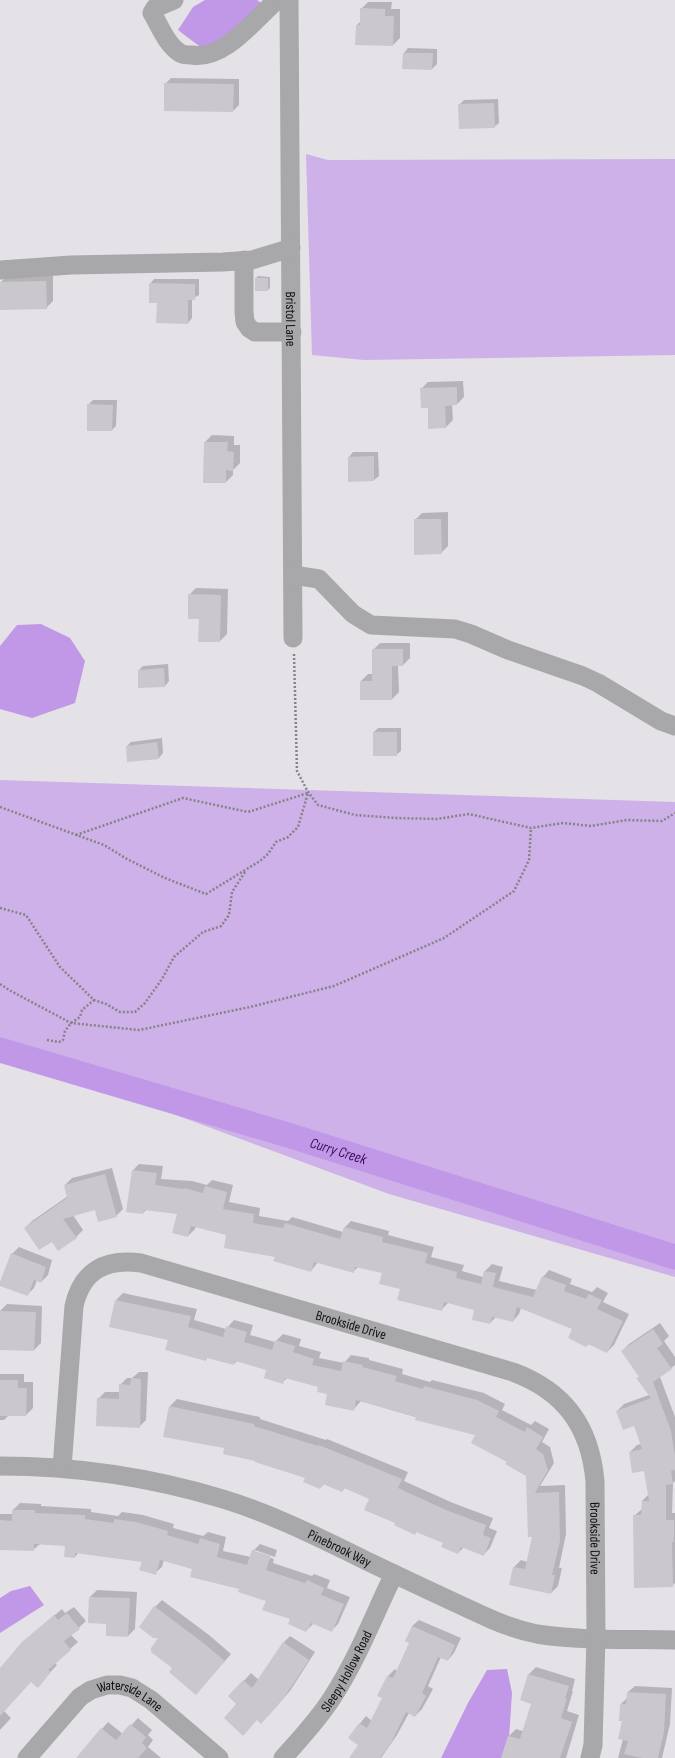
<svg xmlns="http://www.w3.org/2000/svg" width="675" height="1758" viewBox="0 0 675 1758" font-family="'Sofia Sans Condensed',sans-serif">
  <rect width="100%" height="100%" fill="#e4e2e6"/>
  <g fill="#ceb1e9">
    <path d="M306 154 328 160 675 159V355L364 360 312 355Z"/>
    <path d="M0 780 675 802V1277L389 1194 98 1086 0 1057Z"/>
  </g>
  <g fill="#c197e8">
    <path d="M205 0H257L265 6 231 39 203 49 178 30 193 7Z"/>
    <path d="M41 624 70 638 85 661 75 703 32 718 0 709V646L17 625Z"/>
    <path d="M30 1586 44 1605 0 1633V1598L11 1591Z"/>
    <path d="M507 1669 512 1693 508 1753 505 1758H441L468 1703 487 1670Z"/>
  </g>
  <g fill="#0003">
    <path d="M368 2H392L391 9H400V38L393 45 357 25 361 21V9Z"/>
    <path d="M408 48 437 49V64L432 69 403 68 404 53Z"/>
    <path d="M171 78 239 79V105L233 111 165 84Z"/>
    <path d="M498 99 499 123 494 127 459 105 464 100Z"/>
    <path d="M53 274V301L46 308 0 283 7 276Z"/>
    <path d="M258 276 270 277V288L268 290 256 278Z"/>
    <path d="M154 279H199V295L192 299V318L188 323 158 302 150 284Z"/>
    <path d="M463 381 464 397 457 404H452L453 420 446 427 429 407 421 389 428 382Z"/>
    <path d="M93 400H117L116 426 112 430 88 405Z"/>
    <path d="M212 435 234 436V445H240V463L233 470V475L226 482 205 442Z"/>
    <path d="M353 452H378L379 476 374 480 349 481V457Z"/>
    <path d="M448 512V546L441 553 415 520 422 513Z"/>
    <path d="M196 588 228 589 227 634 220 641 189 595Z"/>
    <path d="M380 643H410V658L403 665H398L399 692 392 699 361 681 368 674H373V650Z"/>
    <path d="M168 664 169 681 165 686 139 670 143 666Z"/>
    <path d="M378 728H401V751L396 755 374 732Z"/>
    <path d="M162 738 163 753 159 758 127 746 131 742Z"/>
    <path d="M139 1164 163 1166 161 1179 192 1181 207 1185 212 1180 233 1185 229 1202 260 1208 259 1216 288 1221 292 1217 343 1232 345 1227 351 1221 389 1231 388 1235 434 1247 431 1257 464 1265 462 1271 483 1277 485 1271 492 1264 503 1267 499 1281 537 1290 543 1277 549 1270 572 1279 570 1284 592 1292 597 1287 608 1293 603 1302 629 1314 614 1345 607 1352 589 1344 586 1346 574 1328 521 1308 519 1314 513 1321 496 1317 490 1323 476 1309 449 1302 441 1310 401 1289 383 1273 359 1266 353 1272 318 1262 311 1271 227 1234 196 1226 195 1229 188 1236 178 1213 147 1209 143 1213 133 1170Z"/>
    <path d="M112 1168 123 1209 116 1216 96 1209 73 1215 83 1230 76 1237 52 1240 25 1228 32 1221 68 1196 65 1185 72 1178Z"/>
    <path d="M19 1247 52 1260 48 1275 41 1282 37 1280 34 1288 27 1295 0 1285 12 1254Z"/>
    <path d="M123 1293 197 1309 194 1320 226 1329 234 1320 253 1325 250 1335 275 1342 283 1334 301 1339 299 1346 321 1352 319 1358 344 1363 351 1355 369 1358V1360L403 1369 402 1374 430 1382 432 1380 484 1393 505 1404 502 1410 531 1425 535 1421 549 1429 542 1442 550 1447 554 1463 540 1486 565 1485 566 1534 559 1568H562L558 1586 551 1593 510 1584 514 1567 521 1560 527 1562 533 1536 527 1476 476 1435 361 1401 353 1410 319 1386 288 1377 283 1382 267 1369 237 1361 234 1364 208 1357 206 1360 169 1340 116 1300Z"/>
    <path d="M7 1304 42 1306 41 1343 34 1350 0 1349V1311Z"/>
    <path d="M660 1323 669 1336 664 1341 675 1357V1365L660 1377 675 1417V1481L673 1483 672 1513H675V1583L672 1586 634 1516 642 1509V1501L649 1494 645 1470 630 1452 637 1445 641 1444 635 1425 617 1411 624 1404 649 1395 640 1376 622 1351 629 1344Z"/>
    <path d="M139 1372H148L146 1420 139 1427 98 1399 105 1392H120V1385L127 1378H132Z"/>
    <path d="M0 1374H24V1382H33V1408L26 1415H9L4 1420H0Z"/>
    <path d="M177 1399 260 1417V1419L326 1440 327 1439 408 1472 404 1481 453 1503 493 1518 489 1528 497 1531 490 1548 483 1555 464 1547 458 1553 444 1542 417 1531 415 1533 396 1522 370 1498 345 1488 342 1491 324 1484 320 1488 306 1477 225 1448 170 1406Z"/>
    <path d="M20 1503 41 1504V1506L91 1509V1512L118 1516 122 1512 143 1515 174 1524 173 1528 203 1536 208 1532 226 1537 223 1551 251 1557 253 1551 260 1544 277 1550 275 1557 255 1550V1552L274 1559 273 1563 312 1576 314 1574 330 1580 327 1588 350 1597 338 1624 331 1631 314 1623 306 1631 267 1600 193 1568 164 1560 162 1567 155 1573 143 1561 79 1552 75 1557 66 1545 40 1544 33 1550 0 1549V1514H13V1510Z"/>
    <path d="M97 1590 137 1592 135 1629 128 1636 107 1623 90 1597Z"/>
    <path d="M162 1600 209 1635 231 1654 202 1687 174 1668 160 1637 155 1607Z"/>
    <path d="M74 1607 86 1621 71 1635 78 1642 54 1663 57 1665 44 1679 31 1681 4 1711 11 1718 0 1730V1670L31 1635 62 1609 65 1613Z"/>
    <path d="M419 1620 461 1638 454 1653 448 1660 441 1657 428 1686 433 1689 422 1709 415 1716 409 1713 397 1735 381 1758H350L360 1745 349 1737 366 1716 372 1721 383 1698 378 1695 388 1676 395 1669 397 1671 410 1642 412 1626Z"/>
    <path d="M290 1636 315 1652 290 1691 268 1716 238 1703 230 1696 251 1673 259 1680 283 1643Z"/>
    <path d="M536 1667 575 1679 572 1691H573L567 1711 579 1715 566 1758H502L509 1736 516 1729 523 1731 532 1703 529 1674Z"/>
    <path d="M635 1686 672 1688 670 1724 662 1758H618L623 1739V1720L621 1704 628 1697V1692Z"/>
    <path d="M138 1718 152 1730 148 1735 153 1740 148 1747 161 1758H77L108 1722 123 1734Z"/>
  </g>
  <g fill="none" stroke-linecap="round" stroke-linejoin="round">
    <path stroke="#c197e8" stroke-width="25" id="s1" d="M0 1050 291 1136 675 1257"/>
  </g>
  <g fill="#cac8cd">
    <path d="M360 8 385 9V16H394L393 46 355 45 356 25H360Z"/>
    <path d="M403 53H433L432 70 402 69Z"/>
    <path d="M164 83 234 84 233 112 164 111Z"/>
    <path d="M494 103 495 128 459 129 458 104Z"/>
    <rect x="255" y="278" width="13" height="13"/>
    <path d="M46 281 47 309 0 310V282Z"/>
    <path d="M149 283 195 284V300H188V324L156 323 157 303H149Z"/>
    <path d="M457 387V405L445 406 446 428 428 429V408H421L420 388Z"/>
    <path d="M87 404 113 405 112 431H87Z"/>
    <path d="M204 442H228L227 451 234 452 233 471 226 470V483H203Z"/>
    <path d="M374 456V481L348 482V457Z"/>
    <path d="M414 519H441L442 554 414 555Z"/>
    <path d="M188 594 221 595 220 642H198L199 619H188Z"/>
    <path d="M372 649H403V666H392V700H360V681H372Z"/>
    <path d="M164 668 165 687 138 688V670Z"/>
    <rect x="373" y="732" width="24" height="24"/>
    <path d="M157 742 159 759 127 762 126 746Z"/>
    <path d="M132 1170 157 1173 155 1185 184 1189V1188L203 1193 205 1186 227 1192 223 1209 254 1214 253 1223 283 1228 285 1223 340 1239 344 1227 383 1237 382 1242 428 1253 425 1263 457 1272 456 1278 481 1284 484 1271 496 1273 493 1287 533 1297 542 1276 566 1285 564 1291 586 1299 589 1294 602 1300 597 1309 623 1321 607 1353 588 1344 586 1347 568 1338 572 1329 517 1307 513 1322 492 1317 490 1324 472 1320 474 1310 444 1302 442 1311 397 1300 400 1289 379 1284 382 1273 355 1267 354 1273 314 1262 311 1272 273 1261 275 1257 224 1248 226 1235 191 1226 188 1237 172 1233 177 1214 144 1210 143 1214 126 1212Z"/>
    <path d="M105 1174 117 1217 98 1222 95 1210 63 1219 77 1238 58 1251 52 1242 39 1250 24 1228 67 1198 64 1185Z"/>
    <path d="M11 1253 46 1267 41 1283 34 1280 28 1296 0 1286V1282Z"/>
    <path d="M115 1300 191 1316 188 1327 223 1337 226 1326 247 1332 244 1342 272 1350 275 1340 295 1346 293 1352 314 1359 312 1365 341 1371 343 1361 363 1365 362 1367 397 1376 395 1381 423 1389 424 1386 477 1400 499 1411 496 1417 525 1432 527 1427 543 1437 536 1449 543 1454 548 1470 535 1493 559 1492 560 1541 552 1575H555L551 1594 509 1585 513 1567 525 1569 532 1537H528L526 1476 505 1464 507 1462 471 1443 475 1435 415 1420 416 1417 356 1400 354 1411 325 1405 327 1394 317 1392 318 1387 285 1378 283 1384 264 1378 266 1370 235 1361 234 1365 207 1358 206 1361 165 1350 168 1340 109 1327Z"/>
    <path d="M0 1311 36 1312 34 1351 0 1350Z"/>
    <path d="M653 1329 663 1344 657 1348 672 1369 653 1382 671 1431 675 1456V1470L671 1471 673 1484 666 1485V1520H674V1542H672L673 1587 634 1588 633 1515H641L642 1501H649L644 1471 632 1473 629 1452 642 1449 634 1426 623 1430 616 1411 651 1398 636 1378 639 1377 621 1351Z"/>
    <path d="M131 1378 141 1379 140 1428 96 1426 97 1398 119 1399V1384L130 1385Z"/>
    <path d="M0 1380H18V1388H27L26 1416H0Z"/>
    <path d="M169 1406 254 1424V1426L318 1446 319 1445 402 1479 398 1488 446 1510 486 1525 483 1535 491 1538 484 1556 461 1547 458 1554 441 1547 443 1543 416 1532 415 1535 394 1525 395 1523 364 1510 369 1499 344 1488 342 1492 323 1484 320 1489 303 1482 305 1478 255 1462V1461L223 1454 224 1448 163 1437Z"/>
    <path d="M12 1510H35V1513L85 1515V1519L114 1523V1519L136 1522 168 1531 167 1535 198 1544 200 1538 220 1544 217 1557 247 1565 252 1550 271 1556 266 1570 305 1583 307 1580 324 1588 321 1595 344 1604 332 1632 311 1623 306 1632 288 1624 290 1619 262 1610 266 1601 238 1592 239 1589 190 1577 192 1569 160 1560 156 1575 139 1570 142 1562 75 1553V1558L64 1557 65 1546 34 1544V1551L0 1550V1520L12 1521Z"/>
    <path d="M89 1597 130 1598 128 1637 106 1636V1624L88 1623Z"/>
    <path d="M154 1606 202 1642 225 1661 196 1695 169 1672 172 1668 151 1652V1648L158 1638H153L139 1627Z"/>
    <path d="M67 1613 80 1629 64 1641 71 1650 48 1670 51 1672 38 1688 31 1682 0 1716V1668L22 1642 54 1615 58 1620Z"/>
    <path d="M412 1626 455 1645 448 1661 438 1657 422 1693 426 1696 415 1717 406 1712 391 1743 380 1758H349L358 1745 348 1738 359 1723 367 1728 382 1698 377 1696 387 1676 393 1678 409 1643 405 1641Z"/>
    <path d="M283 1642 309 1660 283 1699 261 1724 257 1720 243 1736 224 1718 236 1704 228 1696 243 1680 252 1688Z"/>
    <path d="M528 1674 569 1686 565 1698H567L561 1718 572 1722 560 1758H501L508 1736 520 1739 531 1704 520 1700Z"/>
    <path d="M627 1692 666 1694 664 1732 658 1758H642L624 1754 628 1741 618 1739 622 1721H619L620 1704H626Z"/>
    <path d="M130 1724 146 1737 142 1743 147 1748 138 1758H76L101 1728 116 1740Z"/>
  </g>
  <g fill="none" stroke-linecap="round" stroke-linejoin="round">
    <g stroke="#858386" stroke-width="2.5" stroke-dasharray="2 2" stroke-linecap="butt">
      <path d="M294 654 297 771 308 792 318 805 355 815 396 818 437 819 469 814 531 828 563 823 591 826 627 820 662 821 675 813"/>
      <path d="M0 807 104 845 127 859 165 878 206 894 260 861 268 854 276 842 288 837 298 827 308 793"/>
      <path d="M76 835 183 798 248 812 308 793"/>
      <path d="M0 908 26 915 60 967 94 1000 106 1004 120 1012H135L145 1003 162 979 174 957 203 932 221 926 229 915 232 892 245 872"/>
      <path d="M0 984 9 990 71 1023 139 1030 250 1007 334 986 444 938 514 891 529 860 531 828"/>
      <path d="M47 1040 59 1042 63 1040 65 1031 71 1023 80 1017 82 1010 94 1000"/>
    </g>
    <g stroke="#a8a7a9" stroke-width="19">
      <path d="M174 0 155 8 152 13C160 26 166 44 180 53 183 55 188 55 192 55 225 60 254 20 277 0"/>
      <path id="s2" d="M289 0 293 638"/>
      <path d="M244 260V312L245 322 249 328 255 332H292"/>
      <path d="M0 270 71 265 223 262 252 260 291 248"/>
      <path d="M293 575 319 579 353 614 371 625 455 629 471 634 508 650 583 676 598 683 661 721 675 726"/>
      <path id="s3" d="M0 1466C76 1466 150 1477 223 1499 275 1515 324 1540 373 1564 413 1583 453 1602 493 1620 507 1626 522 1631 537 1634 580 1641 631 1639 675 1640"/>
      <path id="s4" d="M62 1468 74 1306C82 1271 105 1258 141 1263L513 1372C564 1391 590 1426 595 1481L596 1637 593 1745 590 1758"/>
      <path id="s5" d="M27 1758 80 1697 91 1690 107 1685H120L132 1688 151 1700 219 1758"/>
      <path id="s6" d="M283 1758C300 1739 318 1720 332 1698 357 1660 374 1615 394 1574"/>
    </g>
  </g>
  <g text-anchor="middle" stroke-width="3.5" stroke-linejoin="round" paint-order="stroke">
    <g font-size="14" fill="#121112" stroke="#fff">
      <text dy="5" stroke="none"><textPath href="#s2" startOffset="319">Bristol Lane</textPath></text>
      <text dy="5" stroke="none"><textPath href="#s4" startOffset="471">Brookside Drive</textPath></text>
      <text dy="5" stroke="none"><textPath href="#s4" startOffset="842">Brookside Drive</textPath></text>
      <text dy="5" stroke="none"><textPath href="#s3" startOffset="353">Pinebrook Way</textPath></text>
      <text dy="5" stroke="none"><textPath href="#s6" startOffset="108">Sleepy Hollow Road</textPath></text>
      <text dy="5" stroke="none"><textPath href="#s5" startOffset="136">Waterside Lane</textPath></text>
    </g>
    <g font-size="15" font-style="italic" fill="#3b0f57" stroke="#fff">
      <text dy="5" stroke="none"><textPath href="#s1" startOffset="353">Curry Creek</textPath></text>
    </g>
  </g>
</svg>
